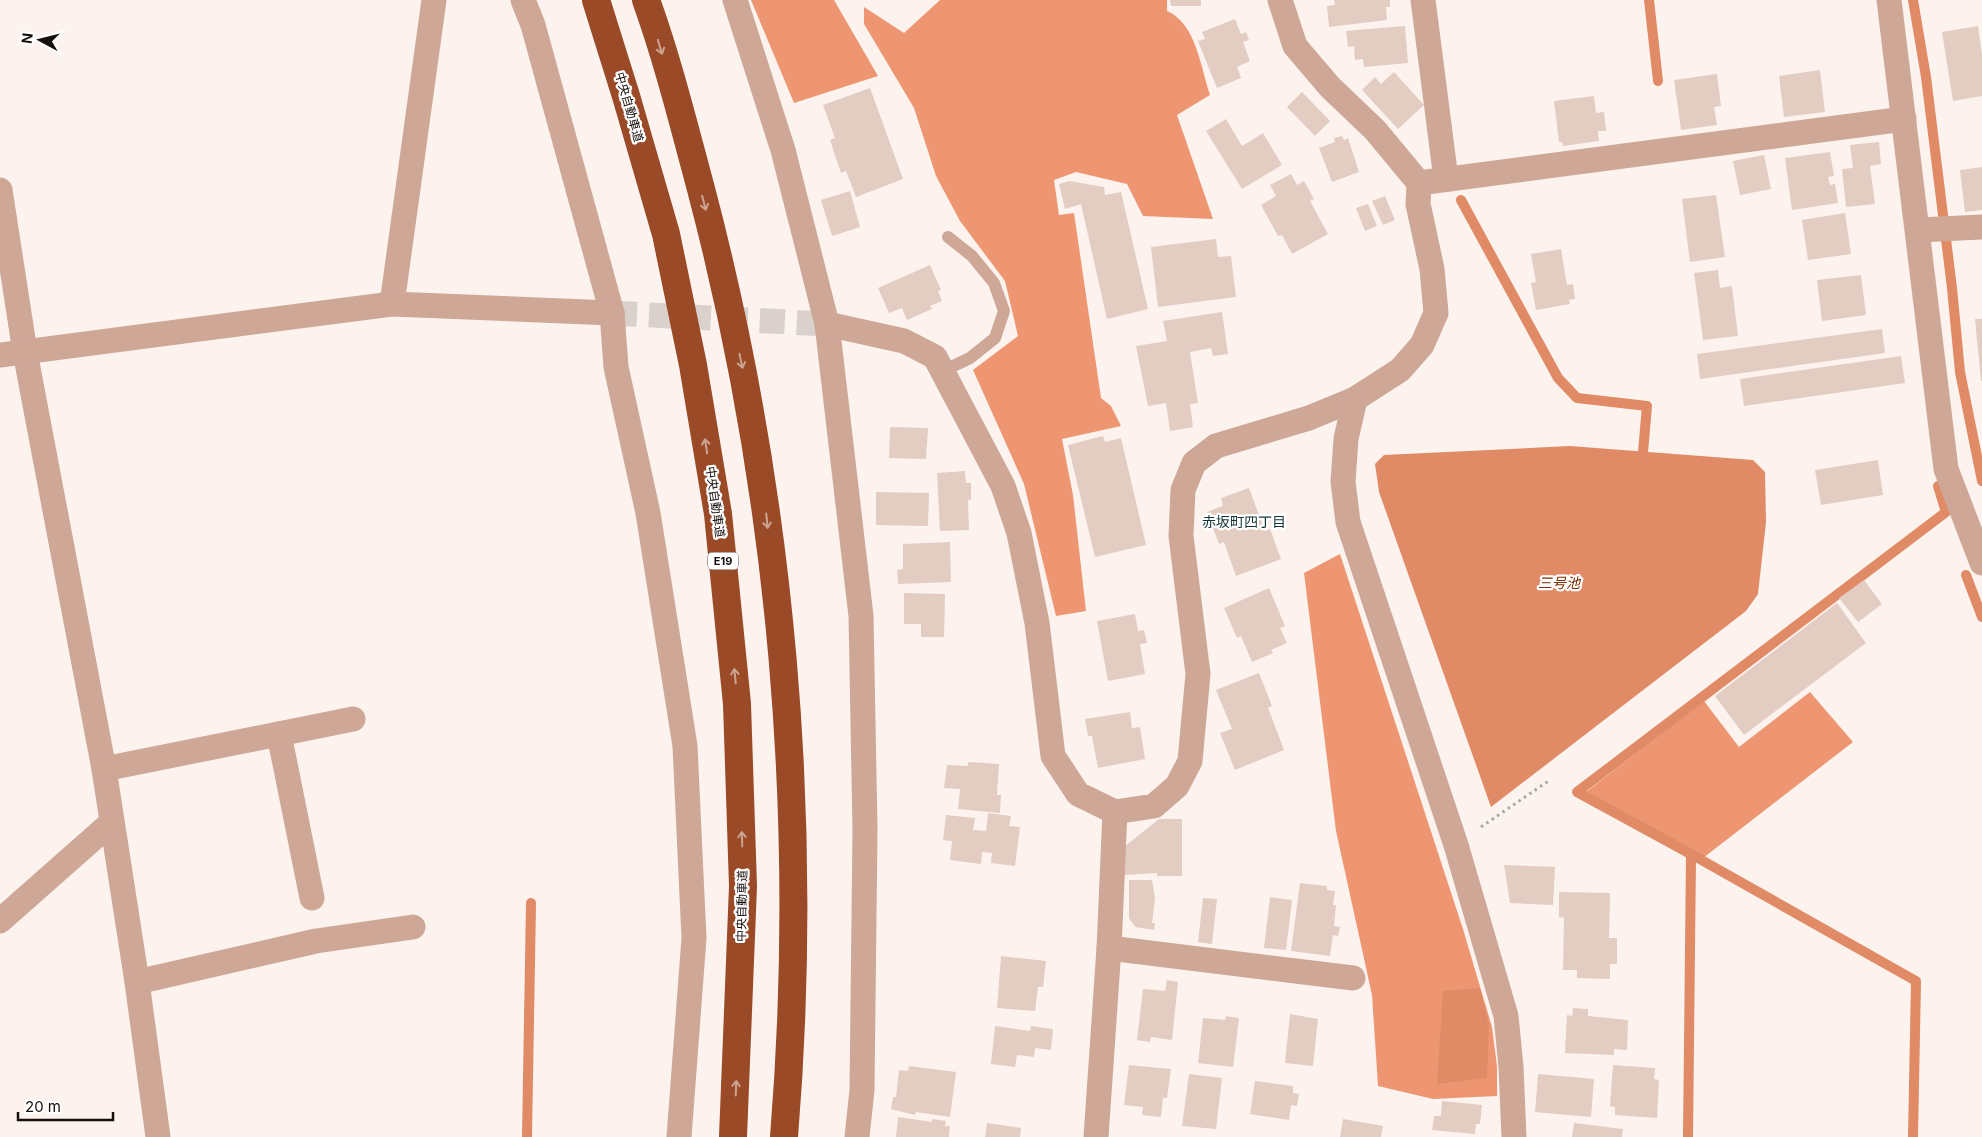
<svg xmlns="http://www.w3.org/2000/svg" width="1982" height="1137" viewBox="0 0 1982 1137" font-family="Inter,'Noto Sans JP',sans-serif">
  <rect width="100%" height="100%" fill="#fcf3ef"/>
  <g fill="#ee9672">
    <path d="M751 0H834L878 76 794 103Z"/>
    <path d="M940 0H1167V11C1196 23 1201 68 1210 95L1177 115 1213 219 1143 216 1127 184 1076 172 1054 180 1059 215 1074 213 1101 398 1111 406 1121 426 1062 439 1073 495 1086 611 1056 616 1024 484 973 370 1018 336 1005 281 960 221 936 176 914 108 864 24V7L904 33Z"/>
    <path d="M1340 554 1463 929 1492 1027 1497 1066V1096L1433 1099 1378 1086 1372 995 1336 831 1304 573Z"/>
    <path d="M1810 692 1853 742 1703 858 1586 792 1704 701 1739 747Z"/>
  </g>
  <g fill="#e08a66">
    <path d="M1570 446 1753 460 1765 472 1766 522 1758 594 1746 611 1491 807 1379 492 1375 464 1384 455Z"/>
    <path d="M1480 988 1489 1025 1487 1078 1437 1084 1443 991Z"/>
  </g>
  <g fill="none" stroke-linecap="round" stroke-linejoin="round">
    <g stroke="#e08a66" stroke-width="10">
      <path d="M1649 0 1658 81"/>
      <path d="M1913 0 1926 77 1952 288 1960 372 1982 481"/>
      <path d="M1461 200 1558 378 1577 398 1647 406 1643 452"/>
      <path d="M1966 575 1982 617"/>
      <path d="M1689 853 1916 981 1913 1137"/>
      <path d="M527 1137 531 903"/>
      <path d="M1688 1137 1691 857 1689 853 1577 792 1946 512 1938 486"/>
    </g>
  </g>
  <g fill="#e3ccc2">
    <path d="M1170 0H1201V6H1171Z"/>
    <path d="M1334 0H1390V7H1386L1387 20 1329 27 1327 6 1335 5Z"/>
    <path d="M1235 19 1241 34 1246 32 1249 40 1243 42 1250 61 1237 67 1241 78 1217 88 1198 41 1205 39 1202 32Z"/>
    <path d="M1405 26 1408 63 1364 67 1363 59 1355 60 1354 46 1348 47 1346 31Z"/>
    <path d="M1978 26 1982 55V96L1953 101 1942 32Z"/>
    <path d="M1820 70 1825 112 1784 117 1779 76Z"/>
    <path d="M1394 72 1424 105 1398 129 1362 90 1375 77 1381 84Z"/>
    <path d="M1717 74 1721 106 1714 107 1717 125 1681 130 1674 80Z"/>
    <path d="M870 88 903 179 856 197 846 171 841 173 830 140 835 138 823 105Z"/>
    <path d="M1302 92 1330 121 1315 136 1287 107Z"/>
    <path d="M1594 96 1596 113 1604 112 1606 131H1598L1599 141 1563 146 1562 142H1559L1554 101Z"/>
    <path d="M1226 119 1242 146 1263 133 1282 165 1242 189 1206 131Z"/>
    <path d="M1342 136 1344 140 1348 138 1359 172 1332 182 1319 148 1335 142 1334 138Z"/>
    <path d="M1879 142 1881 164 1870 166 1875 204 1846 207 1842 169 1853 168 1850 145Z"/>
    <path d="M1830 152 1834 176 1828 177 1830 185 1835 184 1838 203 1792 210 1785 158Z"/>
    <path d="M1764 155 1771 189 1740 195 1733 161Z"/>
    <path d="M1982 167V210L1965 212 1960 170Z"/>
    <path d="M1291 174 1297 185 1304 181 1314 199 1310 201 1328 234 1292 254 1282 235 1278 236 1261 205 1276 196 1270 185Z"/>
    <path d="M1069 181 1104 187 1105 195 1121 192 1148 309 1107 319 1081 204 1065 209 1059 184Z"/>
    <path d="M850 191 860 227 832 236 821 200Z"/>
    <path d="M1716 195 1725 257 1690 262 1682 199Z"/>
    <path d="M1385 196 1395 220 1383 225 1372 201Z"/>
    <path d="M1368 204 1377 226 1365 231 1356 208Z"/>
    <path d="M1845 213 1851 254 1808 260 1802 220Z"/>
    <path d="M1216 239 1218 257 1231 256 1236 297 1158 307 1151 247Z"/>
    <path d="M1561 249 1567 285 1573 284 1575 299 1569 300 1570 304 1536 310 1531 283 1536 282 1531 254Z"/>
    <path d="M930 265 941 290 938 291 942 301 930 306 932 309 907 320 902 308 889 313 878 288Z"/>
    <path d="M1718 270 1720 288 1732 286 1738 336 1703 340 1694 273Z"/>
    <path d="M1861 275 1866 315 1822 321 1817 280Z"/>
    <path d="M1222 312 1228 354 1213 356 1211 348 1190 352 1198 403 1190 404 1193 427 1170 431 1166 403 1148 406 1136 346 1167 341 1163 321Z"/>
    <path d="M1975 319H1982V381H1981Z"/>
    <path d="M1882 329 1885 353 1700 379 1697 354Z"/>
    <path d="M1901 356 1905 383 1744 406 1740 379Z"/>
    <path d="M890 427 928 428 926 459 889 458Z"/>
    <path d="M1103 436 1105 442 1121 438 1146 545 1095 557 1068 445Z"/>
    <path d="M1878 460 1883 495 1821 505 1815 470Z"/>
    <path d="M965 471 966 483H971V500H968L969 530 940 531 937 473Z"/>
    <path d="M1249 488 1265 531 1270 529 1281 559 1236 576 1224 542 1219 544 1207 512 1223 506 1221 498Z"/>
    <path d="M876 492 929 493 928 526 876 525Z"/>
    <path d="M950 542 951 582 898 584 897 570 903 569V544Z"/>
    <path d="M1864 580 1882 604 1858 622 1839 598Z"/>
    <path d="M1269 588 1285 626 1280 628 1287 643 1271 650 1273 653 1252 662 1241 636 1237 638 1224 608Z"/>
    <path d="M904 593 945 594 944 637H921V624H904Z"/>
    <path d="M1837 603 1866 643 1744 735 1715 696Z"/>
    <path d="M1135 614 1138 631 1144 630 1147 643 1140 644 1145 674 1108 681 1097 621Z"/>
    <path d="M1259 673 1272 706 1268 708 1284 750 1235 770 1220 733 1232 729 1216 690Z"/>
    <path d="M1130 712 1132 728 1140 727 1145 759 1098 768 1092 736H1088L1085 719Z"/>
    <path d="M968 762 999 764 997 795H1001L1000 813 958 809 960 789 944 788 947 765 968 766Z"/>
    <path d="M988 813 1011 816 1009 826 1020 827 1015 866 991 863 992 853 982 852 981 864 950 860 952 841 943 840 946 815 975 818 973 830 986 831Z"/>
    <path d="M1159 819H1182V876H1157V873L1124 875V847Z"/>
    <path d="M1504 865 1555 867 1553 905 1510 903Z"/>
    <path d="M1129 880H1152L1155 898 1152 923H1155L1154 930 1135 927 1129 918Z"/>
    <path d="M1300 883 1327 886V890L1335 891 1333 905H1336L1334 926 1340 927 1338 936 1333 935 1330 956 1291 951Z"/>
    <path d="M1559 892 1610 893 1609 938H1617V964H1610V979L1577 978V970H1563L1564 918 1559 917Z"/>
    <path d="M1270 897 1292 900 1286 950 1264 948Z"/>
    <path d="M1203 898 1217 899 1212 944 1198 942Z"/>
    <path d="M1001 956 1046 961 1043 987H1038L1035 1011 997 1008Z"/>
    <path d="M1167 980 1178 982 1172 1040 1151 1037 1150 1042 1137 1040 1143 989 1165 991Z"/>
    <path d="M1573 1008 1588 1009V1016L1628 1020 1627 1050 1614 1049V1055L1565 1053 1567 1015 1572 1016Z"/>
    <path d="M1290 1014 1318 1019 1313 1066 1285 1063Z"/>
    <path d="M1226 1016 1239 1018 1233 1067 1198 1063 1203 1018 1225 1020Z"/>
    <path d="M995 1026 1030 1031 1031 1026 1053 1029 1051 1050 1035 1048 1034 1057 1017 1055 1015 1067 991 1064Z"/>
    <path d="M1129 1065 1171 1069 1167 1098H1163L1161 1117 1142 1115 1143 1107 1124 1105Z"/>
    <path d="M1613 1065 1655 1068 1654 1079 1659 1080 1657 1118 1615 1115V1107L1610 1106Z"/>
    <path d="M909 1066 956 1072 950 1117 916 1112 915 1115 891 1109 893 1097H896L899 1070 908 1071Z"/>
    <path d="M1189 1074 1222 1078 1216 1129 1182 1126Z"/>
    <path d="M1538 1074 1594 1079 1591 1117 1535 1112Z"/>
    <path d="M1255 1081 1293 1086V1093L1299 1094 1297 1106 1291 1105 1289 1120 1250 1114Z"/>
    <path d="M1442 1101 1482 1105 1480 1124H1476L1475 1134 1432 1130 1434 1116H1441Z"/>
    <path d="M898 1117 932 1122V1119L946 1121 945 1126H950L949 1137H896Z"/>
    <path d="M1343 1119 1383 1126 1381 1137H1340Z"/>
    <path d="M987 1123 1021 1128 1020 1137H985Z"/>
    <path d="M1574 1123 1623 1129 1622 1137H1572Z"/>
  </g>
  <g fill="none" stroke-linecap="round" stroke-linejoin="round">
    <path stroke="#dad1cd" stroke-width="25" stroke-dasharray="25 12" stroke-linecap="butt" d="M612 313 827 324"/>
    <path stroke="#aca4a0" stroke-width="3" stroke-dasharray="2.5 4" stroke-linecap="butt" d="M1481 827 1550 780"/>
    <path stroke="#cfa797" stroke-width="12" d="M943 371 970 358 995 338 1004 311 994 283 972 256 948 237"/>
    <g stroke="#cfa797" stroke-width="25">
      <path d="M523 0 533 25 612 313 616 367 648 513 685 746 694 938 679 1137"/>
      <path d="M735 0 783 150 827 324 861 616 865 830 862 1090 857 1137"/>
      <path d="M1423 0 1446 179"/>
      <path d="M1889 0 1946 469 1982 563"/>
      <path d="M1419 183 1904 119"/>
      <path d="M0 190 25 352 104 769 137 982 158 1137"/>
      <path d="M1918 230 1982 227"/>
      <path d="M392 304 434 0"/>
      <path d="M827 324 904 341 935 357 1003 486 1019 533 1037 623 1053 756 1078 794 1115 812 1154 806 1177 786 1190 761 1198 674 1181 536 1183 490 1194 463 1216 446 1309 418 1355 399 1400 370 1422 345 1436 313 1432 269 1418 204 1419 183 1375 130 1330 87 1295 46 1280 0"/>
      <path d="M0 355 392 304 612 313"/>
      <path d="M1355 399 1346 439 1343 482 1348 522 1456 845 1506 1016 1511 1067 1514 1137"/>
      <path d="M279 734 312 898"/>
      <path d="M104 769 353 719"/>
      <path d="M0 921 112 822"/>
      <path d="M1109 948 1353 978"/>
      <path d="M137 982 316 941 413 927"/>
      <path d="M1096 1137 1109 948 1115 812"/>
    </g>
    <g stroke="#9a4a27" stroke-width="28">
      <path d="M596 0 626 96 666 234 693 365 718 514 737 704 743 886 733 1137"/>
      <path d="M646 0C668 61 684 126 701 189 782 496 810 820 784 1137"/>
    </g>
  </g>
  <defs><path id="oneway-shaft" d="M-6 0H5M1.5-3L5.5 0L1.5 3" fill="none" stroke-width="1.6" stroke-linecap="round" stroke-linejoin="round" transform="scale(1.25)"/></defs>
  <g stroke="#cca493">
    <use href="#oneway-shaft" transform="translate(660 47) rotate(73)"/>
    <use href="#oneway-shaft" transform="translate(704 203) rotate(75)"/>
    <use href="#oneway-shaft" transform="translate(741 361) rotate(78)"/>
    <use href="#oneway-shaft" transform="translate(706 446) rotate(-99)"/>
    <use href="#oneway-shaft" transform="translate(767 521) rotate(84)"/>
    <use href="#oneway-shaft" transform="translate(735 676) rotate(-96)"/>
    <use href="#oneway-shaft" transform="translate(742 839) rotate(-92)"/>
    <use href="#oneway-shaft" transform="translate(736 1088) rotate(-88)"/>
  </g>
  <g text-anchor="middle" stroke-width="4.5" stroke-linejoin="round" paint-order="stroke">
    <rect fill="#fff" stroke="#5c5654" stroke-width="1" x="708" y="552.5" width="30" height="17" rx="4"/>
    <g font-size="11" font-weight="bold" fill="#160e0b">
      <text x="723" y="565">E19</text>
    </g>
    <g font-size="12" fill="#160e0b" stroke="#fff">
      <text transform="translate(629 107) rotate(74)" y="4">中央自動車道</text>
      <text transform="translate(715 502) rotate(82)" y="4">中央自動車道</text>
      <text transform="translate(742 906) rotate(-89)" y="4">中央自動車道</text>
    </g>
    <g font-size="14" fill="#113433" stroke="#fff">
      <text x="1244" y="527">赤坂町四丁目</text>
    </g>
    <g font-size="14" font-style="italic" fill="#7a2d02" stroke="#fff">
      <text x="1559" y="588">三号池</text>
    </g>
  </g>
  <g transform="translate(40 40) rotate(277)" stroke="#ffffff" stroke-width="4" paint-order="stroke">
  <path d="M0-4L9 19L0 12L-9 19Z" fill="#160e0b"/>
  <text y="-8" font-size="14" font-weight="bold" text-anchor="middle" fill="#160e0b">N</text>
  </g>
  <path d="M18 1112v8h95v-8" fill="none" stroke="#160e0b" stroke-width="2.5"/>
  <text x="25" y="1112" font-size="15" fill="#160e0b" stroke="#ffffff" stroke-width="4" paint-order="stroke">20 m</text>
</svg>
